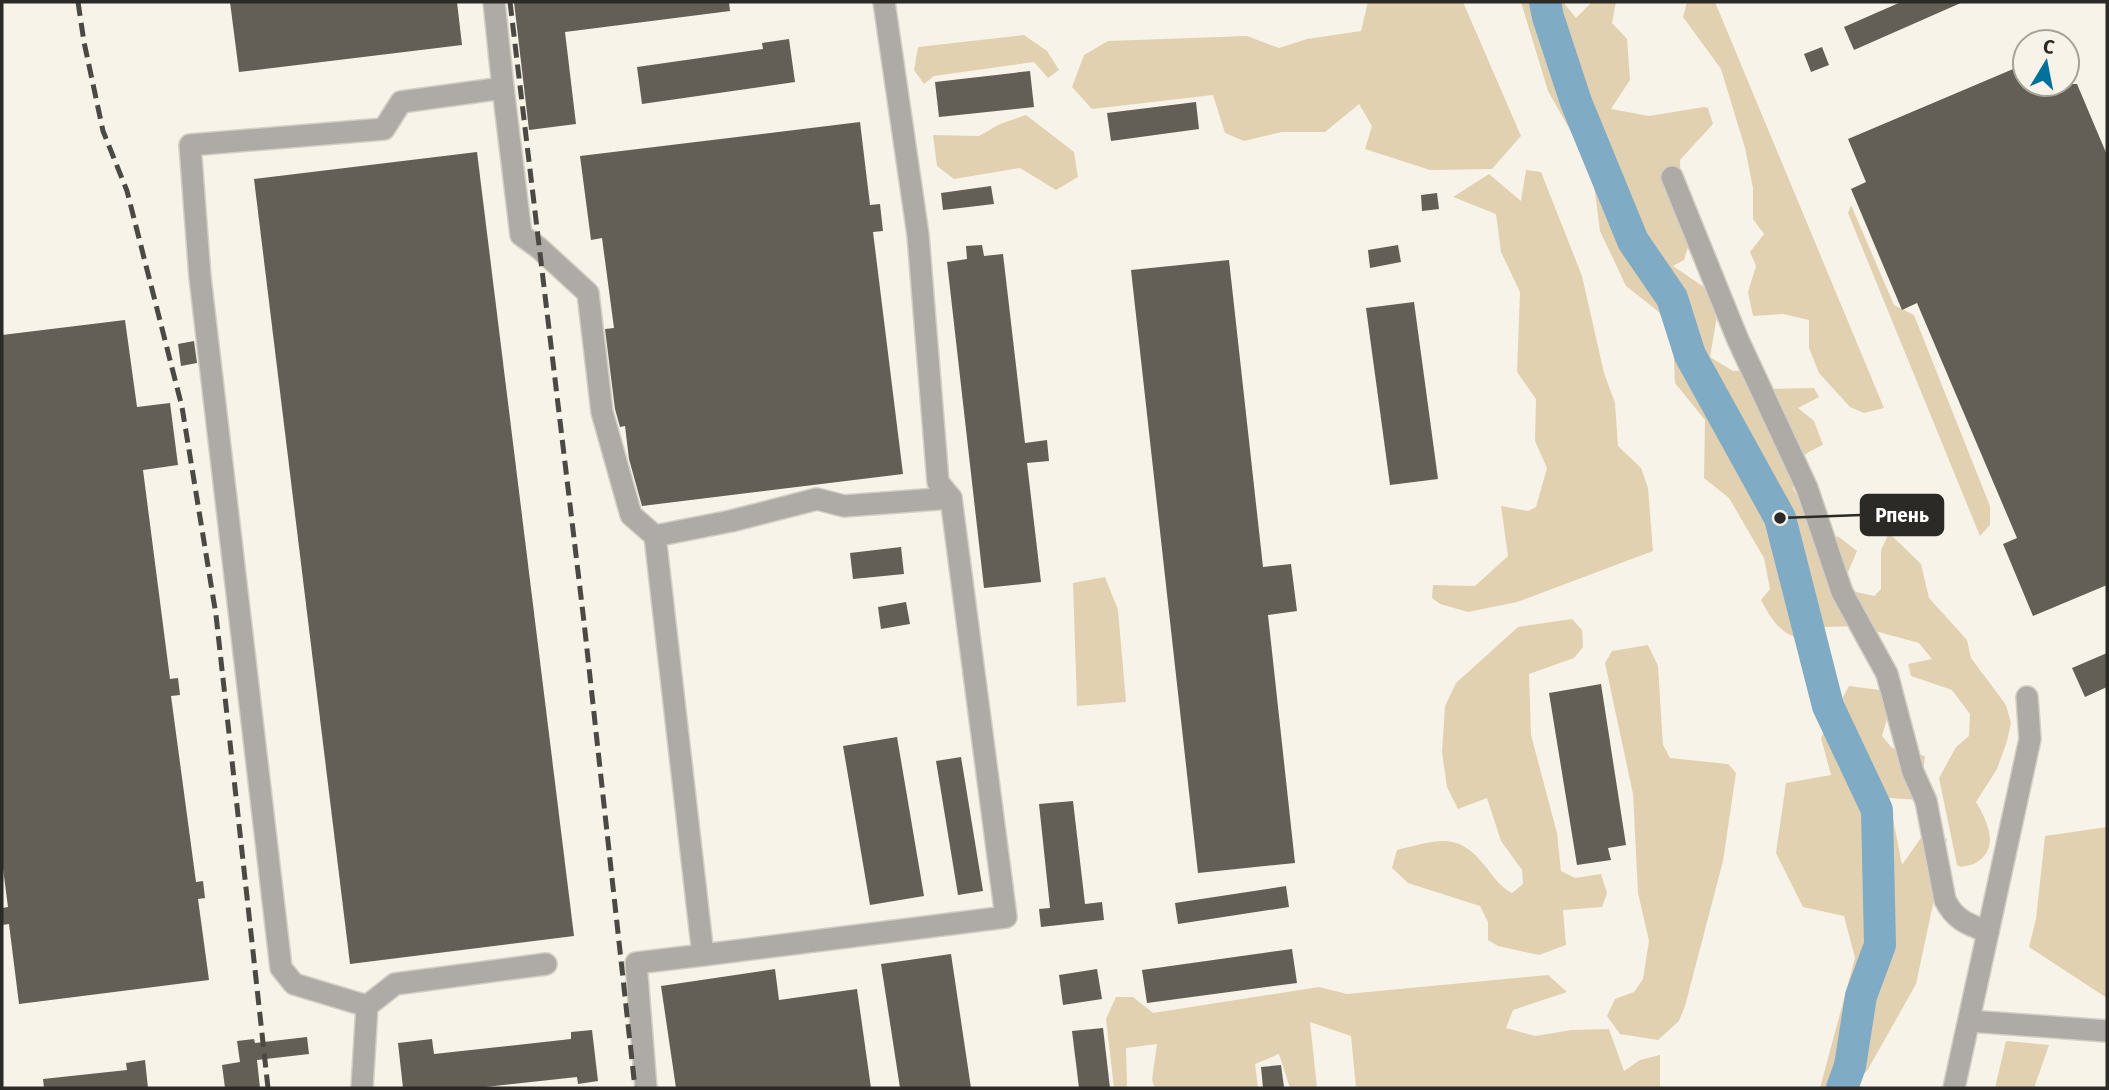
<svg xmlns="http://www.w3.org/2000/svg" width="2109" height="1090" viewBox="0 0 2109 1090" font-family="'Fira Sans',sans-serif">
  <rect width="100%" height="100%" fill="#f8f3e8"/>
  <g fill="#e1d1b0">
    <path d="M1368 2H1463L1521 136 1492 169 1430 170 1365 149 1372 126 1359 104 1325 132H1282L1244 141 1225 133 1213 95 1092 109 1072 87 1084 55 1108 41 1247 36 1279 48 1307 39 1361 31Z"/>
    <path d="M1521 2H1563L1576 18 1592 2H1616L1612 23 1627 39 1630 80 1611 109 1649 116 1704 107 1708 108 1713 124 1680 160 1681 189 1695 225 1684 260 1673 266 1720 298 1710 357 1733 371 1755 370 1763 389 1814 388 1819 397 1798 408 1814 421 1823 445C1799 456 1793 461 1793 489L1827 536 1839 537 1857 551 1846 577 1848 590 1874 596 1881 589V550L1889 533 1921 564 1929 598 1967 640 1971 658 2006 705 2011 723 2007 741 1997 769 1976 802C1986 819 2001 847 1977 862 1973 865 1965 866 1961 867L1957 865 1939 778 1956 747 1969 736 1970 714 1952 690 1911 676 1908 664 1932 659 1919 643 1857 626 1825 627 1797 638C1779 632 1770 617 1761 600L1770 589 1764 558 1729 498 1704 478 1705 420 1675 383 1673 340 1659 312 1626 286 1600 231 1592 169 1548 91Z"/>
    <path d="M1687 2H1715L1884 408 1864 413 1850 407 1819 373 1809 348V320L1783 314 1753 316 1748 292 1756 266 1750 252 1764 234 1753 219V188L1745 148 1721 69 1683 17Z"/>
    <path d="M1024 35 1047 51 1059 70 1048 78 1034 62 934 76 924 84 914 70 918 47Z"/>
    <path d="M1026 115 1074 152 1078 177 1056 190 1020 168 954 179 937 166 933 135 979 136 1000 124Z"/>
    <path d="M1526 170 1541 172 1582 276 1604 373 1615 403 1618 446 1641 468 1648 488 1653 551 1517 602 1468 612 1440 604 1432 598 1433 585 1475 586 1508 556 1501 506 1528 511 1536 507 1547 468 1535 441 1536 399 1517 372 1520 292 1501 252 1496 214 1453 197 1489 174 1521 201Z"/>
    <path d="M1851 205 1894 305 1914 315 1990 506V525L1980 536 1848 213Z"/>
    <path d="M1105 577 1118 610 1126 702 1077 706 1073 583Z"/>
    <path d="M1572 619 1582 630 1583 647 1574 658 1529 674 1531 735 1557 833 1561 871 1575 878 1601 874 1607 893 1602 907 1563 910 1566 945 1539 955 1498 946 1488 940V922L1480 906 1408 883 1392 868 1397 850C1436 841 1457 830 1485 866 1494 877 1500 887 1512 893L1523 884 1522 870 1501 841 1487 798 1458 809 1447 787 1442 752 1445 706 1456 683 1518 627Z"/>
    <path d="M1648 645 1658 666 1663 745 1670 758 1728 764 1736 773 1723 861 1685 1006 1679 1021 1658 1040 1620 1034 1607 1016 1615 999 1634 992 1643 979 1649 941 1638 893 1633 794 1605 663 1612 651Z"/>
    <path d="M1849 686 1895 692 1882 736 1892 748 1925 756 1920 800 1889 798 1902 865 1925 832 1947 839 1916 984 1867 1071 1841 1088H1820L1855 958 1844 916 1803 907 1776 853 1786 783 1831 775 1821 738Z"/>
    <path d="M2107 827V998L2029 947 2036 919 2045 836Z"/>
    <path d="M1548 975 1567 992 1513 1010 1506 1028 1535 1036 1572 1030 1609 1029 1624 1071 1640 1060 1660 1055V1088H1356L1351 1036 1310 1022 1317 1088H1290L1279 1054 1255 1064 1258 1088H1155L1152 1080 1157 1044 1126 1048 1127 1088H1114L1106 1019 1116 997H1133L1153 1013 1319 987 1347 994Z"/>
    <path d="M2006 1041 2049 1045 2034 1088H1995Z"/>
  </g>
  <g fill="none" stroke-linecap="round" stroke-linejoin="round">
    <path stroke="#80abc4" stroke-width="32" d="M1545 2 1548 17 1576 102 1633 241 1672 298 1690 355 1780 518 1828 706 1877 810 1880 945 1861 996 1850 1066 1842 1088"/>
  </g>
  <g fill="#635e56">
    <path d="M230 2H457L462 45 239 72Z"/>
    <path d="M514 2H729L730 11 565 32 576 124 529 130Z"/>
    <path d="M1901 2H1963L1854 50 1844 27Z"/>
    <path d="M789 39 795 82 642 104 637 67 763 49 762 43Z"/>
    <path d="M1822 47 1829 65 1811 72 1804 54Z"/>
    <path d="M2025 64V84H2077L2107 155V585L2033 616 2003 544 2017 538 1917 303 1902 310 1851 189 1866 182 1848 139Z"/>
    <path d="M1030 71 1034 107 939 117 935 82Z"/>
    <path d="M1196 102 1199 129 1111 141 1107 113Z"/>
    <path d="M860 122 870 205 880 204 883 231 873 232 903 474 642 506 629 459 625 426 620 427 615 409 605 329 614 328 602 238 591 240 580 156Z"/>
    <path d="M477 152 574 936 350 964 254 179Z"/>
    <path d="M991 186 994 204 943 210 941 193Z"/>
    <path d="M1437 193 1439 209 1422 211 1421 195Z"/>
    <path d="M982 245 984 256 1003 254 1025 443 1047 440 1049 461 1027 463 1041 582 984 588 947 262 967 259 966 246Z"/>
    <path d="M1398 245 1401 262 1370 268 1368 250Z"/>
    <path d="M1229 260 1263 567 1291 564 1297 611 1268 615 1295 863 1198 873 1131 270Z"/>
    <path d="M1414 302 1438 479 1390 485 1366 308Z"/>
    <path d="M125 320 137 407 170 403 178 465 143 470 170 679 178 678 180 695 171 696 196 882 203 881 205 898 198 899 209 980 19 1004 9 924 2 925V908L8 907 2 861V335Z"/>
    <path d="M194 341 197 363 181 366 178 344Z"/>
    <path d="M901 547 904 574 853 579 850 553Z"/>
    <path d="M906 602 910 624 881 629 878 607Z"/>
    <path d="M2107 653V687L2085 697 2072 668Z"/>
    <path d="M1601 684 1626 845 1608 848 1611 860 1577 865 1549 693Z"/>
    <path d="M897 737 924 896 870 905 843 746Z"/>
    <path d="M961 757 983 891 958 895 936 761Z"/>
    <path d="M1073 801 1085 904 1102 902 1104 920 1041 927 1039 909 1050 908 1039 804Z"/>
    <path d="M1286 886 1289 907 1178 924 1175 903Z"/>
    <path d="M1292 949 1297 983 1147 1003 1142 970Z"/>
    <path d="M951 954 971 1088H900L881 964Z"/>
    <path d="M775 969 779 1000 857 989 871 1088H676L661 986Z"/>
    <path d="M1097 969 1102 999 1063 1005 1059 975Z"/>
    <path d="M1103 1028 1110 1088H1079L1072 1031Z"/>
    <path d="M592 1030 598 1081 578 1084 577 1077 477 1088H403L398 1043 432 1039 434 1054 571 1039V1032Z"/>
    <path d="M307 1037 309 1054 257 1060 260 1088H225L222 1065 240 1062 237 1041 254 1039 255 1043Z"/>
    <path d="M145 1060 148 1088H44L43 1079 127 1070 126 1063Z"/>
    <path d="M1281 1065 1284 1087 1263 1088 1261 1067Z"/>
  </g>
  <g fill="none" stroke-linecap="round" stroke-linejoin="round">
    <g stroke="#d3cfc5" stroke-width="24">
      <g id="minor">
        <path d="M494 2 503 88"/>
        <path d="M884 2 918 235 938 482 951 498"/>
        <path d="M1672 177 1738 340 1807 488 1842 592 1887 674 1913 772 1926 801 1945 900C1955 920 1967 924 1988 932"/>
        <path d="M655 536 731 521 817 499 844 506 951 498 1006 917 703 955"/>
        <path d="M367 1006 294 984 281 968 200 277 190 145 384 129 401 102 503 88 521 235 539 248 588 293 602 412 631 515 655 536 703 955 636 963 646 1088"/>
        <path d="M1969 1021 2107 1031"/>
        <path d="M362 1088 367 1006 395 984 546 964"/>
        <path d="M1954 1088 2030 739 2027 697"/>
      </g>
    </g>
    <use href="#minor" stroke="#aeaba7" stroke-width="21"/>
    <g stroke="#4b4944" stroke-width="5" stroke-dasharray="14 7" stroke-linecap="butt">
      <path d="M78 2 84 42 103 131 127 191 182 407 216 615 268 1088"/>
      <path d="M510 2 584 622 635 1088"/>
    </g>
  </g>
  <path fill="none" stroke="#2c2a26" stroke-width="2.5" d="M1780 518L1861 515"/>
  <circle fill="#2c2a26" stroke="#f8f3e8" stroke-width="2.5" cx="1780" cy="518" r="7"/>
  <rect fill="#2c2a26" stroke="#2c2a26" stroke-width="2.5" x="1861" y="495" width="82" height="40" rx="7"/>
  <g font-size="19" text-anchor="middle" font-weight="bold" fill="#fff">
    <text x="1902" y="522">Рпень</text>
  </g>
  <rect width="2109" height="1090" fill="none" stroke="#2c2a26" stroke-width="7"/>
  <g transform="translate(2046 63) rotate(10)"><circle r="33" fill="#f8f3e8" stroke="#a6a39a" stroke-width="2"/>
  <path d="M0-5L12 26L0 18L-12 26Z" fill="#00719c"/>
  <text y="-10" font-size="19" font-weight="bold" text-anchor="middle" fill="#2c2a26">С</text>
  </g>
</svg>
